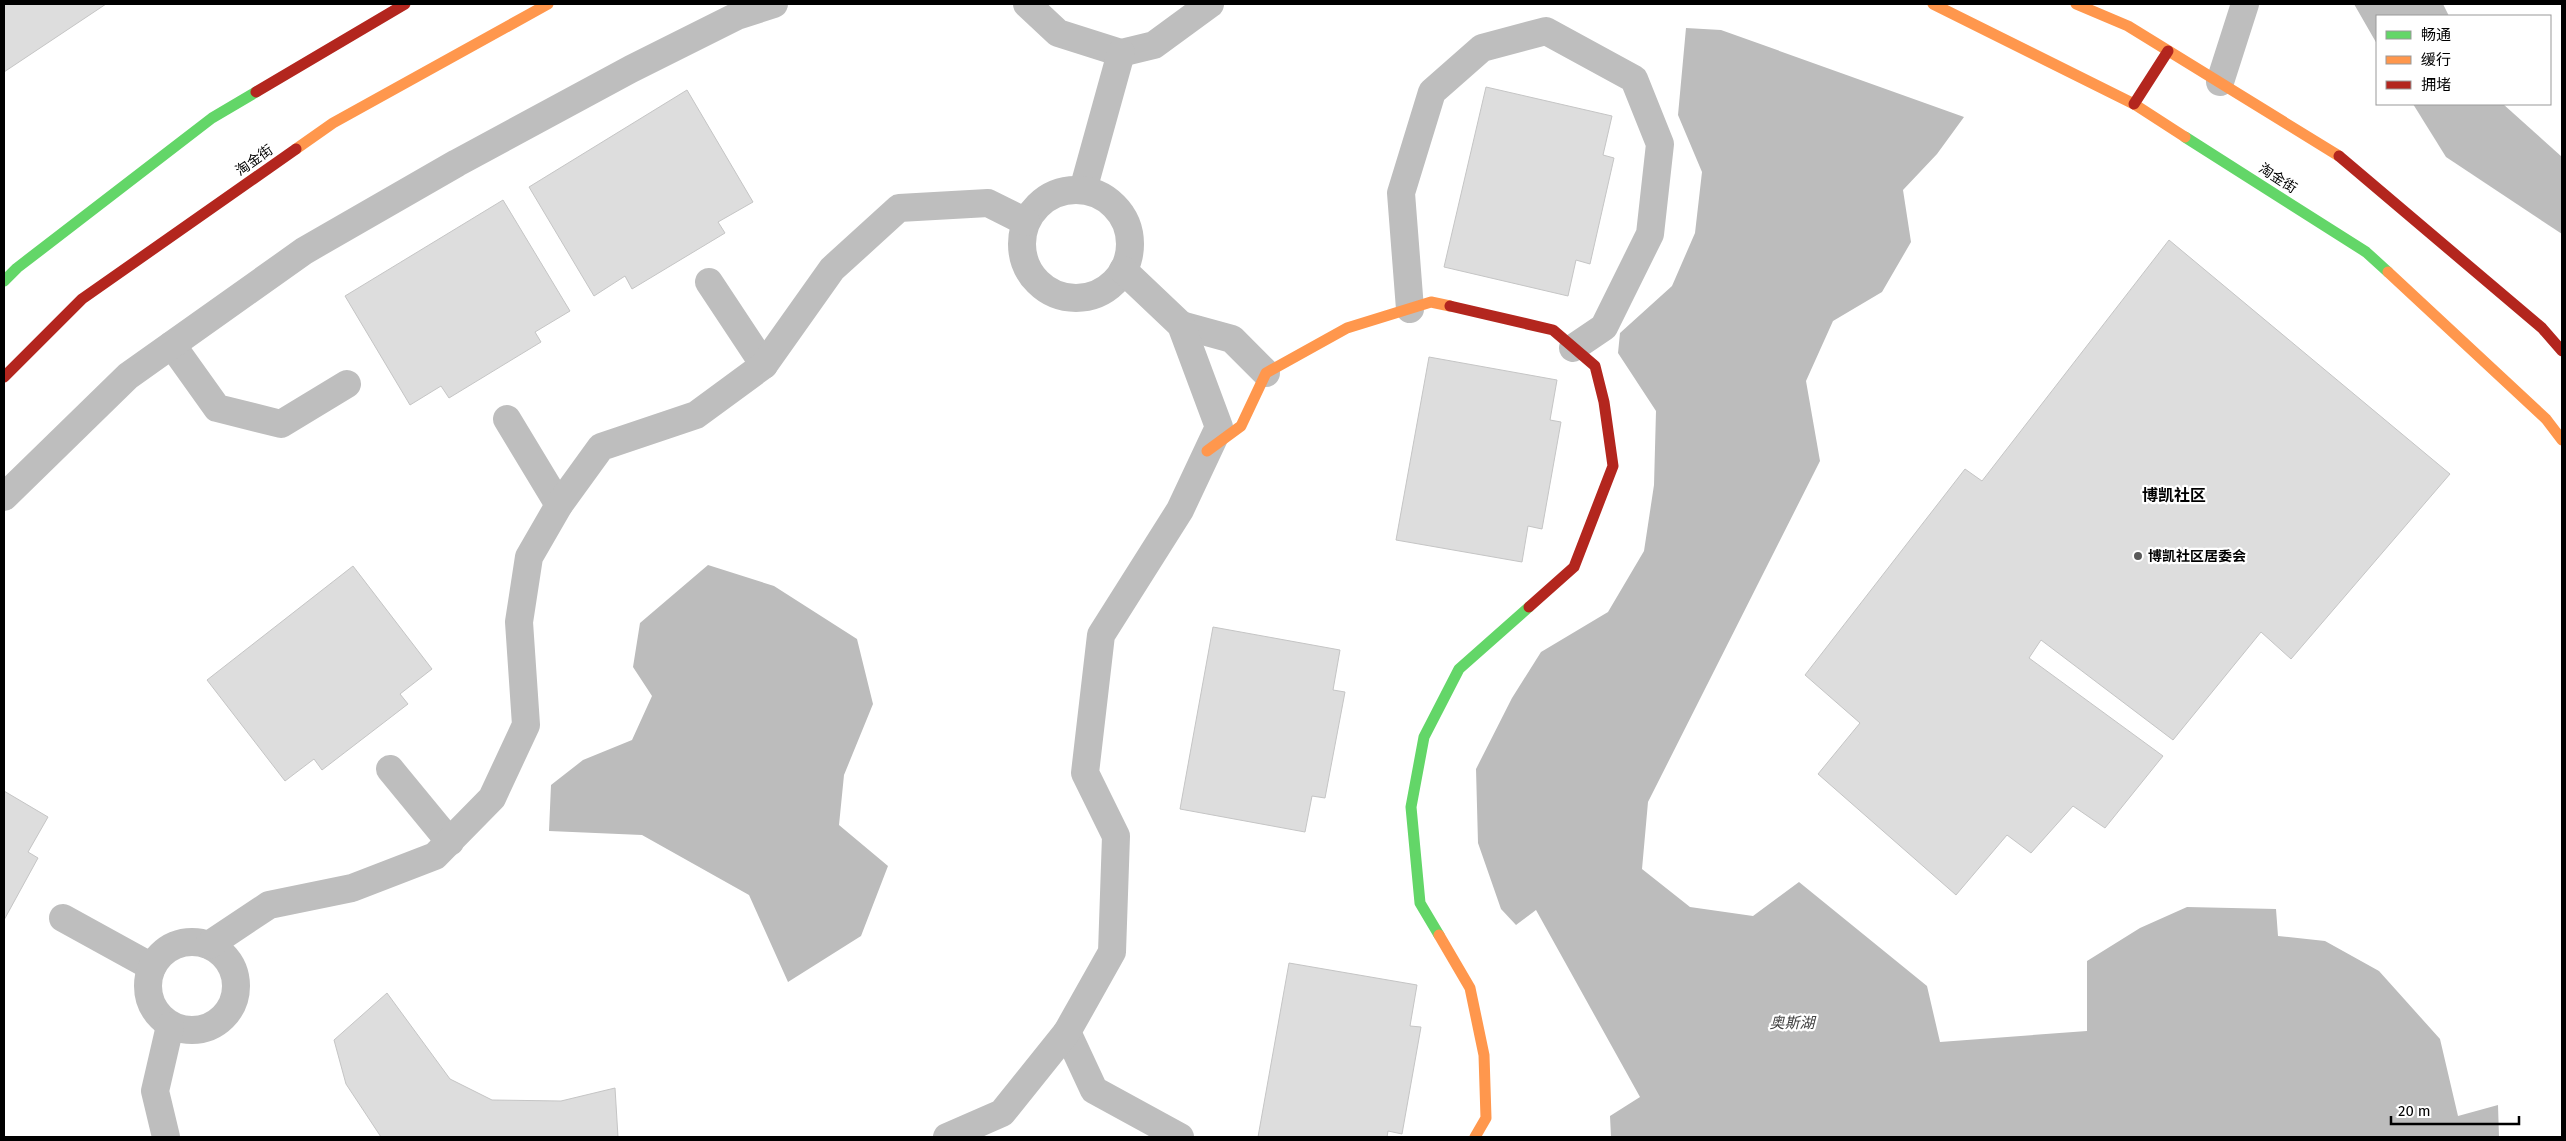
<svg xmlns="http://www.w3.org/2000/svg" width="2566" height="1141" viewBox="0 0 2566 1141" font-family="'Fira Sans','Noto Sans SC',sans-serif">
  <rect width="100%" height="100%" fill="#fff"/>
  <g fill="#bcbcbc">
    <path d="M2354 4H2443L2449 16H2377V44Z"/>
    <path d="M1686 28 1721 30 1964 117 1937 154 1903 190 1911 242 1882 292 1833 321 1806 381 1820 461 1648 802 1642 869 1690 907 1753 916 1799 882 1927 986 1940 1042 2087 1031V961L2140 928 2187 907 2276 909 2278 936 2325 941 2379 971 2440 1039 2458 1116 2498 1105 2499 1137H1611L1610 1116 1640 1097 1536 910 1516 925 1501 909 1478 843 1476 769 1512 698 1541 652 1608 612 1644 551 1654 485 1656 411 1618 353 1620 333 1672 286 1695 233 1702 172 1678 115Z"/>
    <path d="M2413 104H2503L2562 157V234L2446 157Z"/>
    <path d="M708 565 774 586 857 639 873 704 844 775 839 825 888 866 861 936 788 982 749 895 642 835 549 831 551 785 583 760 632 740 652 696 633 667 640 623Z"/>
  </g>
  <g fill="#ddd" stroke="#c5c5c5">
    <path d="M4 4H106L4 72Z"/>
    <path d="M1486 87 1612 116 1603 155 1614 158 1590 264 1576 260 1568 296 1444 267Z"/>
    <path d="M687 90 753 202 718 222 725 233 632 289 625 276 594 296 529 187Z"/>
    <path d="M503 200 570 311 535 332 541 342 449 398 441 386 410 405 345 296Z"/>
    <path d="M2169 240 2450 474 2291 659 2261 632 2173 740 2041 640 2029 658 2163 756 2105 828 2073 806 2031 853 2007 835 1956 895 1818 774 1860 723 1805 675 1965 469 1982 481Z"/>
    <path d="M1429 357 1557 380 1550 420 1561 422 1542 529 1528 526 1522 562 1396 540Z"/>
    <path d="M353 566 432 669 400 694 408 704 322 770 314 759 285 781 207 680Z"/>
    <path d="M1213 627 1340 650 1333 690 1345 692 1325 798 1312 796 1305 832 1180 809Z"/>
    <path d="M4 791 48 817 28 852 38 858 4 920Z"/>
    <path d="M1289 963 1417 985 1410 1026 1421 1027 1402 1134 1388 1131 1387 1137H1258Z"/>
    <path d="M387 993 450 1079 492 1100 561 1101 615 1088 618 1137H381L346 1084 334 1040Z"/>
  </g>
  <g fill="none" stroke-linecap="round" stroke-linejoin="round">
    <g stroke="#bebebe" stroke-width="28">
      <path d="M1027 4 1058 33 1121 53 1154 45 1210 4"/>
      <path d="M2220 82 2245 4"/>
      <path d="M1083 190 1121 53"/>
      <circle cx="1076" cy="244" r="54"/>
      <path d="M709 282 764 365"/>
      <path d="M1410 309 1401 193 1432 92 1482 48 1546 31 1634 79 1660 144 1650 234 1604 327 1573 348"/>
      <path d="M1181 325 1232 339 1266 373"/>
      <path d="M172 345 217 408 281 424 347 384"/>
      <path d="M507 419 559 505"/>
      <path d="M4 497 128 376 304 251 457 163 631 69 737 16 774 4"/>
      <path d="M390 769 450 842"/>
      <path d="M63 918 152 967"/>
      <circle cx="192" cy="986" r="44"/>
      <path d="M209 945 269 905 352 888 435 856 492 798 526 725 519 622 529 557 559 505 601 447 696 415 764 365 832 269 899 208 988 203 1026 222"/>
      <path d="M1067 1032 1094 1090 1180 1137"/>
      <path d="M166 1137 155 1091 170 1026"/>
      <path d="M947 1137 1002 1113 1067 1032 1112 952 1116 836 1085 773 1101 635 1180 510 1219 427 1181 325 1123 270"/>
    </g>
    <g stroke="#63d668" stroke-width="11">
      <path d="M2185 137 2366 252 2388 272"/>
      <path d="M4 281 17 268 212 118 256 92"/>
      <path d="M1439 935 1420 903 1411 807 1424 737 1459 669 1529 607"/>
    </g>
    <g stroke="#ff974d" stroke-width="11">
      <path d="M1933 4 2134 104 2185 137"/>
      <path d="M2076 4 2128 26 2339 156"/>
      <path d="M296 149 333 123 548 4"/>
      <path d="M2388 272 2546 419 2562 440"/>
      <path d="M1207 451 1241 426 1266 373 1347 328 1431 302 1450 306"/>
      <path d="M1439 935 1470 988 1484 1055 1486 1118 1475 1137"/>
    </g>
    <g stroke="#b3261e" stroke-width="11">
      <path d="M256 92 405 4"/>
      <path d="M2134 104 2168 51"/>
      <path d="M2339 156 2542 328 2562 351"/>
      <path d="M1450 306 1553 330 1595 366 1604 402 1613 466 1574 567 1529 607"/>
      <path d="M4 377 82 299 296 149"/>
    </g>
  </g>
  <circle fill="#595959" stroke="#fff" stroke-width="2" cx="2138" cy="556" r="5"/>
  <g text-anchor="middle" stroke-width="4.5" stroke-linejoin="round" paint-order="stroke">
    <g font-size="14" fill="#000" stroke="#fff">
      <text transform="translate(254 160) rotate(-35)" y="5">淘金街</text>
      <text transform="translate(2278 178) rotate(33)" y="5">淘金街</text>
    </g>
    <g font-size="14" font-weight="bold" fill="#000" stroke="#fff" text-anchor="start">
      <text x="2148" y="561">博凯社区居委会</text>
    </g>
    <g font-size="15" font-style="italic" fill="#414141" stroke="#fff">
      <text x="1792" y="1028">奥斯湖</text>
    </g>
    <g font-size="16" font-weight="bold" fill="#000" stroke="#fff">
      <text x="2174" y="501">博凯社区</text>
    </g>
  </g>
  <rect width="2566" height="1141" fill="none" stroke="#000000" stroke-width="10"/>
  <rect x="2376" y="15" width="175" height="90" fill="#ffffff" stroke="#999999"/>
  <rect x="2386" y="31" width="25" height="8" fill="#63d668" stroke="#999999"/>
  <text x="2421" y="40" font-size="15" fill="#000000">畅通</text>
  <rect x="2386" y="56" width="25" height="8" fill="#ff974d" stroke="#999999"/>
  <text x="2421" y="65" font-size="15" fill="#000000">缓行</text>
  <rect x="2386" y="81" width="25" height="8" fill="#b3261e" stroke="#999999"/>
  <text x="2421" y="90" font-size="15" fill="#000000">拥堵</text>
  <path d="M2391 1116v8h128v-8" fill="none" stroke="#000000" stroke-width="2.5"/>
  <text x="2398" y="1116" font-size="15" fill="#000000" stroke="#ffffff" stroke-width="4" paint-order="stroke">20 m</text>
</svg>
